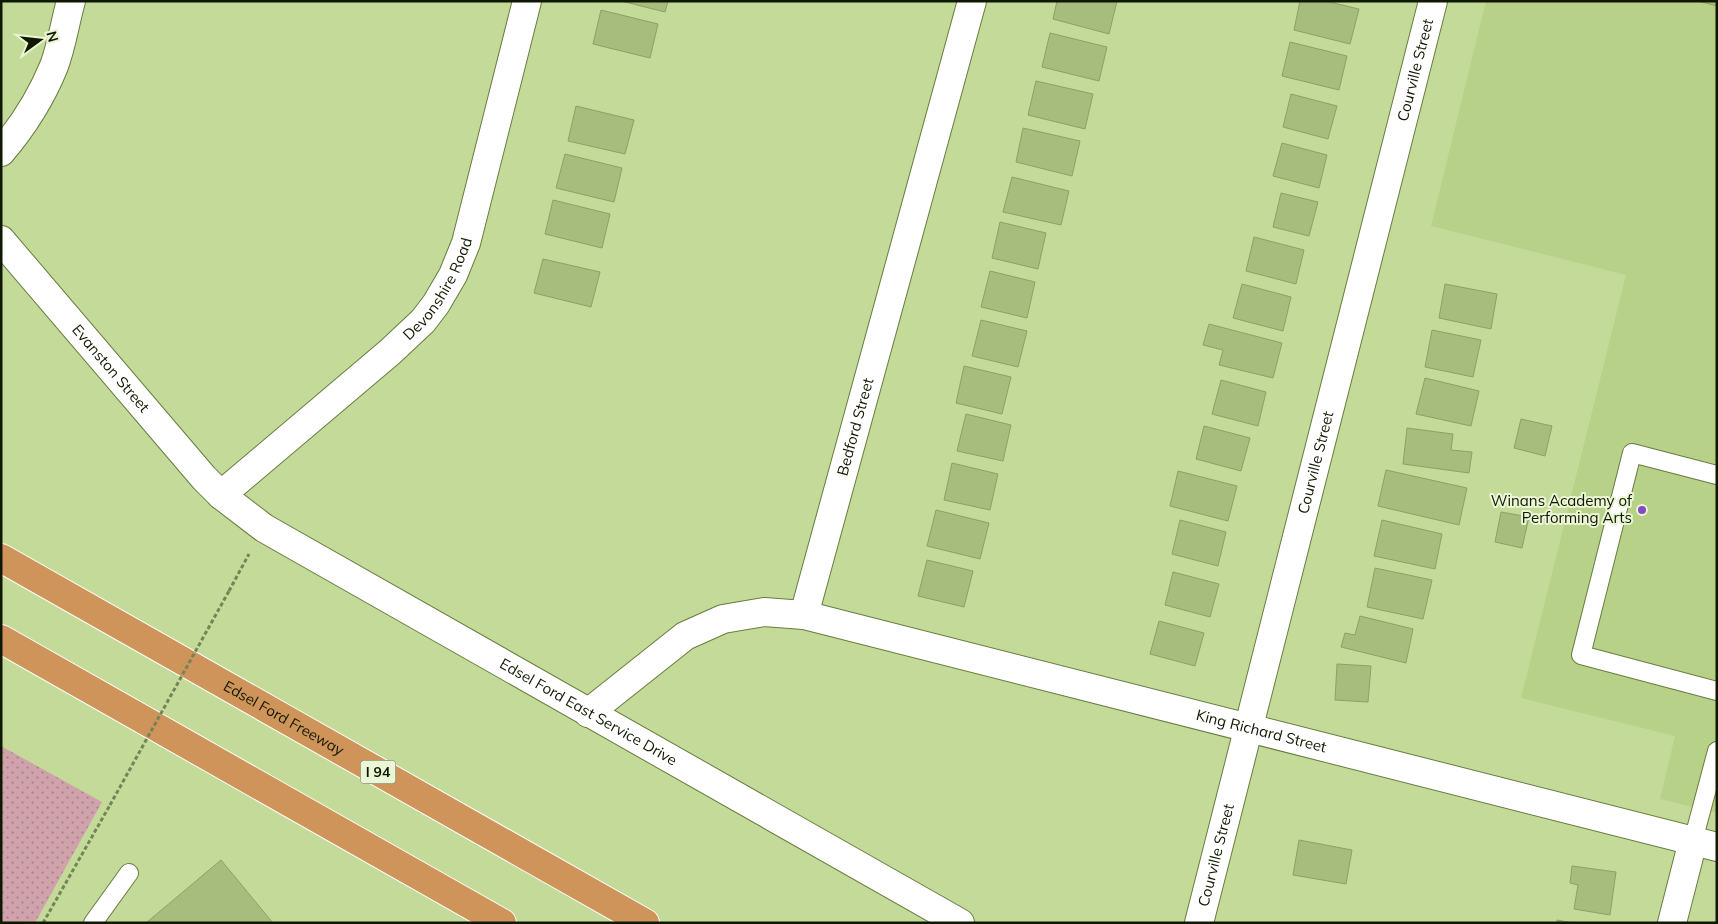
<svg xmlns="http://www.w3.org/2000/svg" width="1718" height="924" viewBox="0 0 1718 924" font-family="Mulish,sans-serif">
  <defs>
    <pattern id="grass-dots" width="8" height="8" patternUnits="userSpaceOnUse" patternTransform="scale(1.25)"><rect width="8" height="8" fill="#d0a2ab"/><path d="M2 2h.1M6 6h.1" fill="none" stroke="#a78389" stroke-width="1.8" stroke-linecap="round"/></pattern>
  </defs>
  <rect width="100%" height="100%" fill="#c3da99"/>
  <path fill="#b8d189" d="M1486 1H1717V813L1660 799 1675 736 1521 698 1626 275 1431 226Z"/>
  <path fill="url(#grass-dots)" d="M1 746 102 802 35 923H1Z"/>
  <g fill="#a7bd7d" stroke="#8ca163">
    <path d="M621 1H668L665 12Z"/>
    <path d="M1057 1H1117L1109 34 1053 19Z"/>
    <path d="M1300 1H1325L1359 9 1350 44 1294 30Z"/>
    <path d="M1698 1H1717V6Z"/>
    <path d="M601 10 658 24 650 58 593 44Z"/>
    <path d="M1050 33 1107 47 1099 81 1042 67Z"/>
    <path d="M1290 42 1347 56 1339 90 1282 76Z"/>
    <path d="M1036 81 1093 94 1085 129 1028 115Z"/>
    <path d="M1291 94 1337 106 1328 139 1283 127Z"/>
    <path d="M576 106 634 120 625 154 568 141Z"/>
    <path d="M1023 128 1080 141 1072 176 1016 162Z"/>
    <path d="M1282 143 1327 155 1319 188 1273 176Z"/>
    <path d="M565 154 622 168 614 202 556 188Z"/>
    <path d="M1012 177 1069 191 1061 225 1003 212Z"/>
    <path d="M1281 193 1318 202 1309 236 1273 227Z"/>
    <path d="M553 200 610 214 602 248 545 234Z"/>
    <path d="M1000 222 1046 233 1038 269 992 258Z"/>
    <path d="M1254 237 1304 250 1296 284 1246 271Z"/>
    <path d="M543 259 600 272 591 307 534 293Z"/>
    <path d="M990 271 1035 282 1027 318 981 307Z"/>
    <path d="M1242 284 1291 297 1283 331 1233 318Z"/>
    <path d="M1445 284 1497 294 1491 329 1439 318Z"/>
    <path d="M981 320 1027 331 1018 367 972 356Z"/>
    <path d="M1209 324 1282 343 1273 378 1219 365 1223 350 1203 345Z"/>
    <path d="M1432 330 1481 340 1473 377 1425 367Z"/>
    <path d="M964 366 1011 377 1002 414 956 403Z"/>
    <path d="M1425 378 1479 391 1471 426 1416 414Z"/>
    <path d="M1221 380 1266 392 1258 426 1212 414Z"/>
    <path d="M966 414 1011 425 1003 461 957 451Z"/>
    <path d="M1521 419 1552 426 1545 456 1514 448Z"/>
    <path d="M1204 426 1250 438 1241 471 1196 459Z"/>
    <path d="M1407 428 1453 434 1451 450 1472 452 1469 473 1403 464Z"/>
    <path d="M952 463 998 474 990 510 944 500Z"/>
    <path d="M1386 470 1467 488 1459 525 1378 506Z"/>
    <path d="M1178 471 1237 486 1228 521 1170 506Z"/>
    <path d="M936 510 989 523 980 559 927 546Z"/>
    <path d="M1501 512 1529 517 1522 548 1495 542Z"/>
    <path d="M1180 520 1226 532 1218 566 1172 554Z"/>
    <path d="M1382 520 1442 534 1435 569 1374 556Z"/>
    <path d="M927 560 973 571 964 607 918 596Z"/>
    <path d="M1375 568 1432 580 1423 619 1367 607Z"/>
    <path d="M1173 572 1219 584 1210 617 1165 605Z"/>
    <path d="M1360 616 1413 629 1406 663 1341 647 1345 633 1355 635Z"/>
    <path d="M1159 621 1204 633 1195 666 1150 654Z"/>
    <path d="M1337 664 1371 666 1368 702 1335 700Z"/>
    <path d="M1299 840 1352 850 1346 884 1293 875Z"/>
    <path d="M221 860 273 923H146Z"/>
    <path d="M1572 866 1616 872 1610 915 1574 909 1578 885 1570 883Z"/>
    <path d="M1557 920 1573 923H1557Z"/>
  </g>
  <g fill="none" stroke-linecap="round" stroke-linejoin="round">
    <g stroke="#687c3f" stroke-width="20">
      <g id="service">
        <path d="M1717 475 1632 453 1581 655 1717 691"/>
        <path d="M1693 841 1717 751"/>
        <path d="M93 923 129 873"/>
      </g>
    </g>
    <g stroke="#687c3f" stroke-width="30">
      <g id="minor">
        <path d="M1 152C24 125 41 98 54 66 62 45 65 22 71 1"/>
        <path id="s1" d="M1 240 204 478 221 495 264 528 960 923"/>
        <path id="s2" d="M221 495 390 352 423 321 436 304 453 275 466 243 527 1"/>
        <path id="s3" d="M804 615 972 1"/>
        <path id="s4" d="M588 713 685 636 723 619 764 612 804 615 1717 847"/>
        <path id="s5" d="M1199 923 1433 1"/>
        <path d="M1672 923 1693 841"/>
      </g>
    </g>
    <g stroke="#fff" stroke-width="30">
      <g id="motorway">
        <path id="s6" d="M1 558 645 923"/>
        <path d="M1 639 502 923"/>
      </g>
    </g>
    <g stroke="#748456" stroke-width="3" stroke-dasharray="4 2.5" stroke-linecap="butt">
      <path d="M229 591 249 554"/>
      <path d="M43 923 110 805"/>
    </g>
    <use href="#service" stroke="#fff" stroke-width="18"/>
    <use href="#minor" stroke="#fff" stroke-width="28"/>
    <use href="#motorway" stroke="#cf9459" stroke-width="28"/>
    <path stroke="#748456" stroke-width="3" stroke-dasharray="4 2.5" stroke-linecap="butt" d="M110 805 229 591"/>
  </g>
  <circle fill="#854ac0" stroke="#eaf6d5" stroke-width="2" cx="1642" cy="510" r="5"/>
  <g text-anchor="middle" stroke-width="4" stroke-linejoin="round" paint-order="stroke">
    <rect fill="#eaf6d5" stroke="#515b41" stroke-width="1" x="360.5" y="760.5" width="35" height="23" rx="4"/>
    <g font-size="14" font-weight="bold" fill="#101801">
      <text x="378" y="777">I 94</text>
    </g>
    <g font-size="15" fill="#101801" stroke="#eaf6d5">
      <text dy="5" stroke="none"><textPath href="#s5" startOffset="880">Courville Street</textPath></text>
      <text dy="5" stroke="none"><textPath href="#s2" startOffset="302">Devonshire Road</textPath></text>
      <text dy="5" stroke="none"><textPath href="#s1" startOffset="169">Evanston Street</textPath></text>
      <text dy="5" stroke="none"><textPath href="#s3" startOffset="195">Bedford Street</textPath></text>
      <text dy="5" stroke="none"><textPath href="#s5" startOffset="475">Courville Street</textPath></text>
      <text dy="5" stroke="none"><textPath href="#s1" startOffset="764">Edsel Ford East Service Drive</textPath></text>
      <text dy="5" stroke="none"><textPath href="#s6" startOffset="325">Edsel Ford Freeway</textPath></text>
      <text dy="5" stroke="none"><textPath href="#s4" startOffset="719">King Richard Street</textPath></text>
      <text dy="5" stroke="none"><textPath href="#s5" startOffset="70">Courville Street</textPath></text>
    </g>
    <g font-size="15" fill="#101801" stroke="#eaf6d5" text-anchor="end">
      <text x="1632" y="506">Winans Academy of<tspan x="1632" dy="17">Performing Arts</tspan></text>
    </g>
  </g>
  <rect width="1718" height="924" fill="none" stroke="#101801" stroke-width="5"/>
  <g transform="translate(40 40) rotate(75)" stroke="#eaf6d5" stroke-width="4" paint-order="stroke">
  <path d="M0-4L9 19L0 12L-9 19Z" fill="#101801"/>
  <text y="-8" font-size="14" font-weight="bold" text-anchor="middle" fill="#101801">N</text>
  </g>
</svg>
